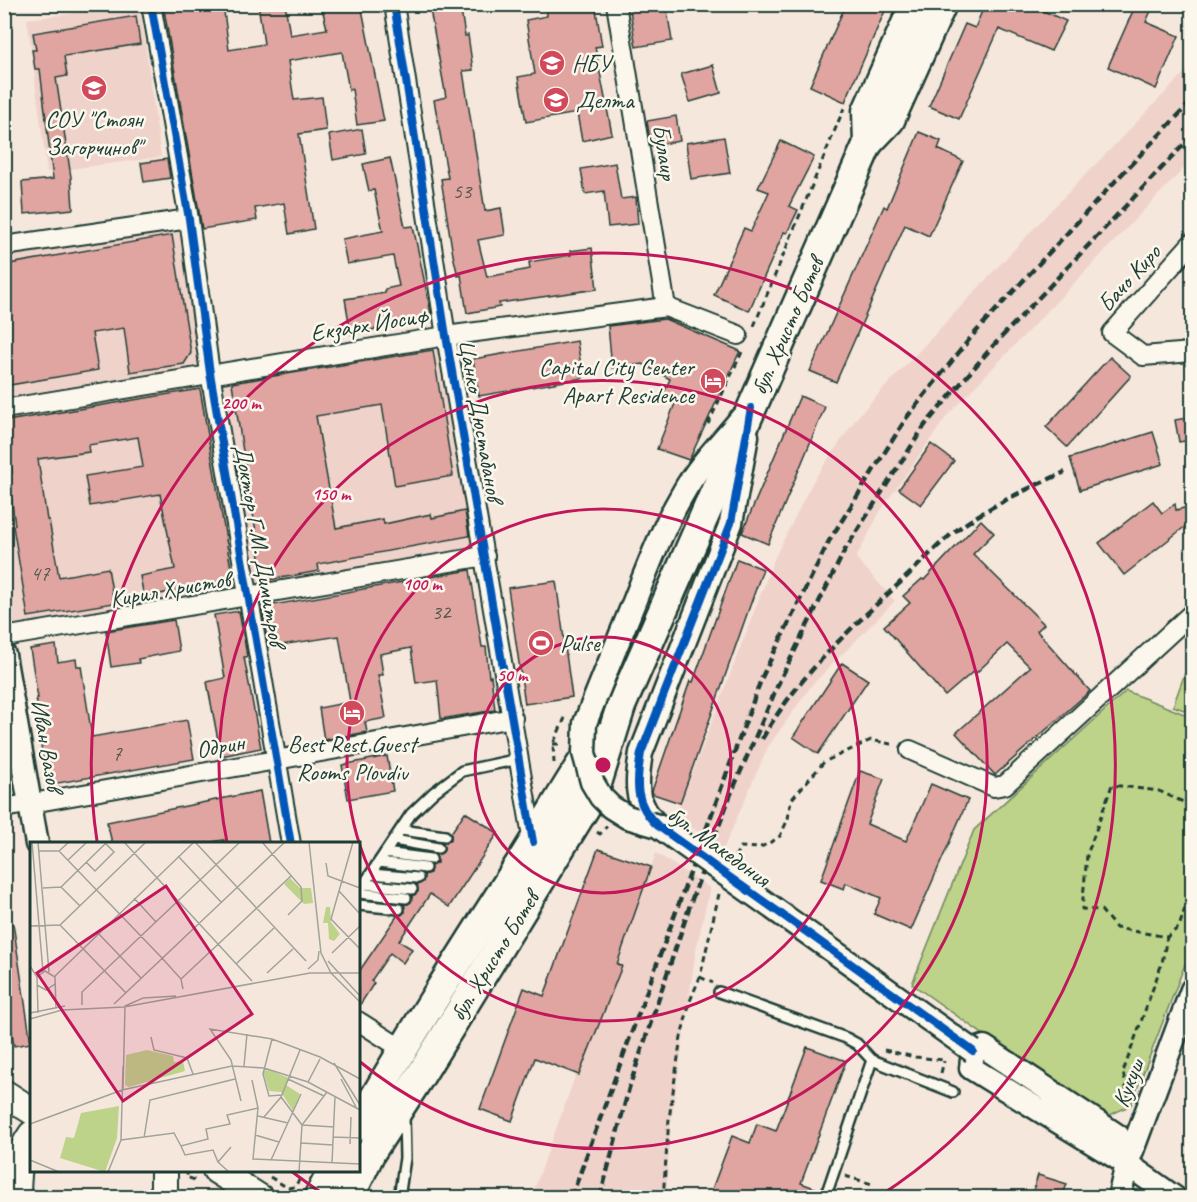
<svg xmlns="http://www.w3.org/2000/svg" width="1197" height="1202" viewBox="0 0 1197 1202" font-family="Caveat,sans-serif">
  <rect width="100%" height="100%" fill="#f6e7dd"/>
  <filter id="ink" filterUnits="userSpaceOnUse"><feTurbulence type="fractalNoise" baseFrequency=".0167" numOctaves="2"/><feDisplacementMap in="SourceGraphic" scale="12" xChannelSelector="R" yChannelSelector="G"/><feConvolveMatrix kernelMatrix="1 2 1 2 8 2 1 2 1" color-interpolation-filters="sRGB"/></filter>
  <g filter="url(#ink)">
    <g fill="#efd3cb">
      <path d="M140 5 161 157 47 172 27 19Z"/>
      <path d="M1192 65V160L947 416 881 510 856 558 895 601 812 685 768 747 723 850 676 816 774 559 813 481 858 416 1052 209Z"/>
      <path d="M189 219 210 373 446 336 485 556 5 637V246Z"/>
      <path d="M656 853 710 888 696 950 670 1129 666 1197 531 1198Z"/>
    </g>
    <g fill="#bdd389" stroke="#6e885e" stroke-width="1.5">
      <path d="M1192 654V713L1173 706Z"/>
      <path d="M1126 691 1192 717V946L1131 1105 1102 1119 912 984 974 830Z"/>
    </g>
    <g fill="#e0a5a0" stroke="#1f3d34" stroke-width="1.5">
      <path d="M163 4H223L229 50 264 44 258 4H285L290 35 327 29 321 4H361L384 121 357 125 352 89 349 90 342 52 288 61 294 100 322 97 326 130 299 134 314 229 289 234 284 203 255 208 257 220 202 229Z"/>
      <path d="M429 4H460L465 36 468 35 473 70 463 71 485 211 501 208 505 235 478 240 487 277 530 269 529 262 571 255 570 251 592 248 597 289 499 303 500 307 467 313 461 275 458 276 453 255 441 179 448 178 434 100 446 97Z"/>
      <path d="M546 4H595L602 46 595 47 612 134 582 141 577 113 526 122 518 77 535 74 526 20 547 16Z"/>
      <path d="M629 4H666L672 41 636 47Z"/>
      <path d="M846 4H888L845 102 810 86Z"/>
      <path d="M985 4H1028L1066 21 1051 51 999 29 959 119 929 106 965 24 975 28Z"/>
      <path d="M1136 4H1154L1146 22 1179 36 1156 89 1108 67Z"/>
      <path d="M136 16 140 44 64 56 67 76 56 78 71 177 73 209 24 214 22 182 53 179 40 69H35L32 50H36L33 33Z"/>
      <path d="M713 65 721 93 690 102 681 74Z"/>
      <path d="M676 116 680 141 651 146 647 121Z"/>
      <path d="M362 129 366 154 333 160 329 135Z"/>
      <path d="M919 132 941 141 938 149 963 161 929 236 905 225 836 382 810 371 884 206 887 208Z"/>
      <path d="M724 137 730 173 691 179 686 143Z"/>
      <path d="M781 141 814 157 789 206 798 210 787 233 784 232 749 311 714 295 744 228 751 231 769 192 758 188Z"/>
      <path d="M390 158 405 227 413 226 432 318 351 334 345 299 385 293V289L399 286 393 256 347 264 342 239 383 231 374 190 369 191 363 164Z"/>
      <path d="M167 159 170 178 144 182 141 163Z"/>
      <path d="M615 163 621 199 636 197 638 224 608 227 604 191 585 194 581 169Z"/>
      <path d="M172 235 191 353 184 364 130 372 124 328 92 333 98 370 4 386V265Z"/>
      <path d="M665 319 740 351 689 460 657 449 676 401 663 395 670 379 643 364 612 368 608 326Z"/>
      <path d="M577 341 583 378 479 396 473 359Z"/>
      <path d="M433 350 453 476 395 486 382 405 316 416 336 528 383 519 384 524 431 514 432 518 465 511 469 536 318 564 319 571 269 580 263 575 232 383Z"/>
      <path d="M1110 357 1131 376 1067 447 1046 427Z"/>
      <path d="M200 389 232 574 227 581 144 597 140 576 175 569 160 494 90 506 85 476 143 467 138 437 88 445 89 452 38 459 47 520H49L59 577 108 568 114 603 28 617 13 526 15 525 8 474 12 473 7 421Z"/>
      <path d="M800 396 825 407 768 544 742 533Z"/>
      <path d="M1192 417V440L1179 442 1175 420Z"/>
      <path d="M1153 432 1163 464 1080 490 1070 458Z"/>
      <path d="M931 444 954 461 921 505 899 489Z"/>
      <path d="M1153 501 1162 513 1175 504 1176 510 1192 506V521L1124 575 1099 543Z"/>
      <path d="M981 520 994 533 973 554 1044 624 1037 631 1090 691 995 775 956 733 1030 667 1007 644 976 673 974 671 945 696 884 626 910 603 903 596 922 579 924 580Z"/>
      <path d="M737 559 763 569 680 803 653 794 652 791 690 681 693 682Z"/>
      <path d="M470 570 482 647H486L489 677 491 676 495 710 441 719 437 680 416 683 411 648 380 654 383 675H378L386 718 365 722 367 732 324 740 319 708 350 702 339 636 268 647 262 607Z"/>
      <path d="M556 581 572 697 525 704 508 588Z"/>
      <path d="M239 611 246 650 247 657H244L261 748 221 756 207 682 225 678 214 615Z"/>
      <path d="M174 620 179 651 138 659 139 663 111 667 106 631Z"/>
      <path d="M56 645 58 662 76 659 77 666H81L92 737 187 720 194 759 47 785 41 746 43 745 36 698H38L30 649Z"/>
      <path d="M842 663 868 680 818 754 793 737Z"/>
      <path d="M387 756 393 791 348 799 342 765Z"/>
      <path d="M860 771 884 779 867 824 906 841 931 784 968 800 911 930 874 914 881 898 846 883 844 889 821 880Z"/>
      <path d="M260 791 269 843H224V840L206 843H112L107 822Z"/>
      <path d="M465 812 498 833 449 907 430 894 399 941 412 949 403 963 390 953 371 981 374 983 358 1008V973L397 916 405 912 404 905 411 902 412 896 418 892 417 885 423 882 424 875 430 873 431 866 437 863 436 855 443 852V844L451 840V833Z"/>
      <path d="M598 849 651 867 617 964 622 966 579 1075 535 1058 512 1121 480 1109 524 988 544 996Z"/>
      <path d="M4 923H13L31 1043 14 1046 9 1013 4 1014Z"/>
      <path d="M807 1047 846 1061 801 1183 820 1190 818 1197H709L732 1136 750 1143 757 1124 776 1131Z"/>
      <path d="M1038 1175 1067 1184 1062 1197H1031Z"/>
    </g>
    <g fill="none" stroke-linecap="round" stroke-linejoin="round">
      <g stroke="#1f3d34" stroke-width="14">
        <g id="service">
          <path d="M401 830 445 836"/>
          <path d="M394 840 438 848"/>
          <path d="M385 853 431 859"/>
          <path d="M379 862 425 868"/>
          <path d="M371 874 418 878"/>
          <path d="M365 884 412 889"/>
          <path d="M358 893 411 814 434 792 462 771 519 759"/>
          <path d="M359 893 406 898"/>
          <path d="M358 905 399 909"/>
          <path d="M719 992 846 1038 857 1044 872 1060 953 1092"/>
          <path d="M399 1198 405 1158 404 1116"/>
          <path d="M825 1198 872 1060"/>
        </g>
      </g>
      <g stroke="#1f3d34" stroke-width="22">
        <g id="minor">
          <path d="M151 4 189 219 210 373 291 844"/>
          <path d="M394 4 446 336 533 842"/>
          <path d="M616 4 666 307"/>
          <path d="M1192 243 1112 333 1143 356 1192 352"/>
          <path d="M4 246 189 219"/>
          <path d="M4 409 446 336 666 307 738 335"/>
          <path d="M4 637 485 556"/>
          <path d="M910 750 994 787 1005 785 1192 613"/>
          <path d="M4 808 513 718"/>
          <path d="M358 1021 402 1049"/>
        </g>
      </g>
      <g stroke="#1f3d34" stroke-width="27">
        <g id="tertiary">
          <path d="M621 634C641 587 657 537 683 493 698 466 720 444 740 420"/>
          <path d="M4 655 37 844"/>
          <path d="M658 826C634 804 636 783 641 753L731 523 747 436"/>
          <path d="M1127 1164 1118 1136 984 1047 973 1051 971 1068 1127 1164 1175 1198"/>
          <path d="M1119 1198 1127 1164 1192 990"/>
        </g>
      </g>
      <g stroke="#1f3d34" stroke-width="30">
        <g id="secondary">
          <path d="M4 1093 32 1111"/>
          <path d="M216 1170 260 1198"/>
          <path d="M18 1198 17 1193C18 1170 18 1153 32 1134"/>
          <path d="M162 1198 164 1190V1170"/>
        </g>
      </g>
      <g stroke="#1f3d34" stroke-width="33">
        <g id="primary">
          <path d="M868 143 867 111 915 4"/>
          <path d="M358 1126C409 1037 464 951 519 865 546 823 570 779 599 737"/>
          <path d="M318 1198 333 1170"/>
          <path d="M349 1198 371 1152 417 1081 594 793 621 706 868 143 890 120 942 4"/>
        </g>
      </g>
      <g stroke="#1f3d34" stroke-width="3" stroke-dasharray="6 4.5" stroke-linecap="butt">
        <path d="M754 326 844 108"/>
        <path d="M708 424 742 352"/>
        <path d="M553 744H563"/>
        <path d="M554 763 553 744 565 718"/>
        <path d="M1192 806 1159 791 1112 785 1087 855 1082 909 1101 910 1116 928 1167 937 1179 927 1192 886"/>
        <path d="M597 832 600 834 607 826"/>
        <path d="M735 857 740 847 759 848 773 841 780 836 788 819 791 800 824 762 871 740 896 745"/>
        <path d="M700 977 713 983"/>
        <path d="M884 1050 915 1057 944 1060"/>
        <path d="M941 1073 944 1061"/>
        <path d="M1129 1101 1123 1072 1162 963 1167 937"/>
        <path d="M189 1170 186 1177 198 1181"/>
        <path d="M845 1176 872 1184"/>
        <path d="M270 1177 288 1188 294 1187 303 1175"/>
        <path d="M663 1198 669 1119 681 1037 690 1001 700 977 719 894"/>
      </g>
      <use href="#service" stroke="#fbf7ec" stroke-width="9"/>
      <use href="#minor" stroke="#fbf7ec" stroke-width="18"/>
      <use href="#tertiary" stroke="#fbf7ec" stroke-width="22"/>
      <use href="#secondary" stroke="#fbf7ec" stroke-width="26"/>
      <use href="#primary" stroke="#fbf7ec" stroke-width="28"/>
      <g stroke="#1f3d34" stroke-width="4.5" stroke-dasharray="9 4.5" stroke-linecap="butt">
        <path d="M762 739C797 677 852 627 904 579 923 561 943 539 965 524 996 503 1031 487 1065 472"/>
        <path d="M571 1198 762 677 829 541 907 417 972 336 1121 175 1192 101"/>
        <path d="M600 1198 629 1088 692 899 730 796 780 680 846 548 925 425 992 347 1192 136"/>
      </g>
      <g stroke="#1f3d34" stroke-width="27" stroke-linecap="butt">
        <path id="tertiary-bridge" d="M621 634 585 723 584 753 592 782 601 797 611 807 627 817 658 826 973 1051"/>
      </g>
      <use href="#tertiary-bridge" stroke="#fbf7ec" stroke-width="22"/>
      <g stroke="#fbf7ec" stroke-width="11">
        <g id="cycleway">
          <path d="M151 4 189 219 210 373 291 844"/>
          <path d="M394 4 446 336 533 842"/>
          <path d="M751 408 731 523 641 753C636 783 634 804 658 826L973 1051"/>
        </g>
      </g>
      <use href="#cycleway" stroke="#0057b8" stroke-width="8"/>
    </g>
  </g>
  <g fill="none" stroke="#c2185b" stroke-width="3">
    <circle cx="603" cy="765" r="128"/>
    <circle cx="603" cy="765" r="256"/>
    <path d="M227 842A384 384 0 1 1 359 1061"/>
    <path d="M328 1197A512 512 0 0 1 291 1171M97 841A512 512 0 1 1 878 1197"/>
  </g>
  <defs>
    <g id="university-disc" transform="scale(1.35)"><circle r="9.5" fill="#d1495b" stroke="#fbf7ec"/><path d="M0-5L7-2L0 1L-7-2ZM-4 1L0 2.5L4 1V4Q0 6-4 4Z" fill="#fff"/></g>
    <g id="school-disc" transform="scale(1.35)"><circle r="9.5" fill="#d1495b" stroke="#fbf7ec"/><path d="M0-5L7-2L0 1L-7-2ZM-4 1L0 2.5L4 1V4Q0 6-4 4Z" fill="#fff"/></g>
    <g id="hotel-disc" transform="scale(1.35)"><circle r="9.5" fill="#d1495b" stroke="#fbf7ec"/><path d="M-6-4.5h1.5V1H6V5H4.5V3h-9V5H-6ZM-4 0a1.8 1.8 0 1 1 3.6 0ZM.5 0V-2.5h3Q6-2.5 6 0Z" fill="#fff"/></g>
    <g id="stadium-disc" transform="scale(1.35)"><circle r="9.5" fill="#d1495b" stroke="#fbf7ec"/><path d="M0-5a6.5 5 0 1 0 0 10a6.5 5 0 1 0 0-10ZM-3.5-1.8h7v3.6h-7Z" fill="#fff"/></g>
  </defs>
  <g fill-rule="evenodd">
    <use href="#university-disc" x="552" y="63"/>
    <use href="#school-disc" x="94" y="88"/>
    <use href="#university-disc" x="556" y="100"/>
    <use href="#hotel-disc" x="713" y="381"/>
    <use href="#stadium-disc" x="541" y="643"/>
    <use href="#hotel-disc" x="352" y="713"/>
  </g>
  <g text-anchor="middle" stroke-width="5" stroke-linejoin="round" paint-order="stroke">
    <g font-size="21" fill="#4f574f">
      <text x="462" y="198">53</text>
      <text x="40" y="580">47</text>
      <text x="441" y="619">32</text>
      <text x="117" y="760">7</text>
    </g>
    <g font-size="24" fill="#1f3d34" stroke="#fbf7ec" text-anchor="start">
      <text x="572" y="71">НБУ</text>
      <text x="576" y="108">Делта</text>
      <text x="94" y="127" text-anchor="middle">СОУ "Стоян<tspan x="94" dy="28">Загорчинов"</tspan></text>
      <text x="694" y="375" text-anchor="end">Capital City Center<tspan x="694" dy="28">Apart Residence</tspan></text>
      <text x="560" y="651">Pulse</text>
      <text x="352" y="752" text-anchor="middle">Best Rest Guest<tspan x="352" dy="28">Rooms Plovdiv</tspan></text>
    </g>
    <g font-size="24" fill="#1f3d34" stroke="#fbf7ec">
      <text transform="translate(665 152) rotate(81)" y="8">Булаир</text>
      <text transform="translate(1129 278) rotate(-48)" y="8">Бачо Киро</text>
      <text transform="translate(369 324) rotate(-9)" y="8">Екзарх Йосиф</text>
      <text transform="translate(787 326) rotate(-66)" y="8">бул. Христо Ботев</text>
      <text transform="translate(481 420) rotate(80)" y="8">Цанко Дюстабанов</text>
      <text transform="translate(260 545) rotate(80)" y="8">Доктор Г.М. Димитров</text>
      <text transform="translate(170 589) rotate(-10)" y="8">Кирил Христов</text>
      <text transform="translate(47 745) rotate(80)" y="8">Иван Вазов</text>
      <text transform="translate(220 746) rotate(-10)" y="8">Одрин</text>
      <text transform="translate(719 846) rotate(36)" y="8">бул. Македония</text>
      <text transform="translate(494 956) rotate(-58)" y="8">бул. Христо Ботев</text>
      <text transform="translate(1128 1083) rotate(-69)" y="8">Кукуш</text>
    </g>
  </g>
  <g transform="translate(30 842)">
    <rect width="330" height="330" fill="#f6e7dd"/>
    <path d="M260 36 270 46H281L283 61 274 62 254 42ZM296 65H300L301 80 310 92 304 99 299 97 298 81H293ZM117 208 143 214 144 220 153 219 155 229 99 245 95 243 96 213ZM239 228 259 236 256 243 270 252 263 269 251 250 239 249 233 229ZM89 264 87 296 75 330 30 316 36 295 44 296 51 271Z" fill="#bdd389"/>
    <path fill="none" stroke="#a0a399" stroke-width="1.5" d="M2 0 13 130M8 0 19 130M94 0 222 139M165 0 276 119M232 0 271 45 272 59 258 73M279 0 291 111 301 131 330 160M323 0 301 77 330 107M9 9H29L39 0M29 9 132 116 151 137 153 147M148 14 191 60M38 18 57 0M56 20 65 29 84 10 75 1M296 21 298 34 330 46M31 45 50 64M13 46 31 45 76 1M309 49 330 72M104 56 126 80M30 83 96 151M0 84 30 83 116 0M67 90 111 136M302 111 330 84M298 119 330 154M206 122 244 86M0 124 7 135 8 171M278 127 288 118 289 109M237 131 263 107M25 134 164 0M7 135 15 129 25 135 26 167M151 137 261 34M7 143 16 148 25 142M84 162 255 0M52 163V150L210 0M0 171 35 164M0 177 32 168 94 165 280 131H330M121 195 124 208 157 216 163 232M242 197 233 232 239 254 252 253M304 221 330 263M214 224 217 192M258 237 294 254M311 237 326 265M222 238 228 266 223 317 330 322M278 240 290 217M93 248 95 164 113 156 146 154M251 255 272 283M211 259 201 218 180 187 242 197 290 215 330 237M228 274 258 281M234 275 251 255 270 208M0 282 92 248 202 224 234 226 278 240 330 268M272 283 304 285M225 293 249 300M303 295 330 296M114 296 120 258 205 237M91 298 144 291 151 304 178 297 176 287 200 282 197 273 228 266M271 301 303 303M320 302 321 275M151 304 155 313 183 308 188 320 199 330M0 318 29 330M241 318 271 252M188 320 201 305M302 321 305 254M78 330 91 298 93 224M269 330 272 283 297 250"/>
    <path fill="#c2185b" fill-opacity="0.15" stroke="#c2185b" stroke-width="3" d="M136 44 222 172 93 259 7 131Z"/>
    <rect width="330" height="330" fill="none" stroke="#1f3d34" stroke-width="3"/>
  </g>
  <circle cx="603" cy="765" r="9" fill="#c2185b" stroke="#fbf7ec" stroke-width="3"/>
  <g font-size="18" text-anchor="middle" font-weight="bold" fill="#c2185b" stroke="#fbf7ec" stroke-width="5" stroke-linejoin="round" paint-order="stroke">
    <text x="241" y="409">200 m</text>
    <text x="331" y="500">150 m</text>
    <text x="422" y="590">100 m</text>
    <text x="512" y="681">50 m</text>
  </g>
  <rect width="1197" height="1202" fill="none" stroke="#fbf7ec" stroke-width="24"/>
  <rect x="12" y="12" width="1173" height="1178" fill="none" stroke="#1f3d34" stroke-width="2" filter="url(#ink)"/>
</svg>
